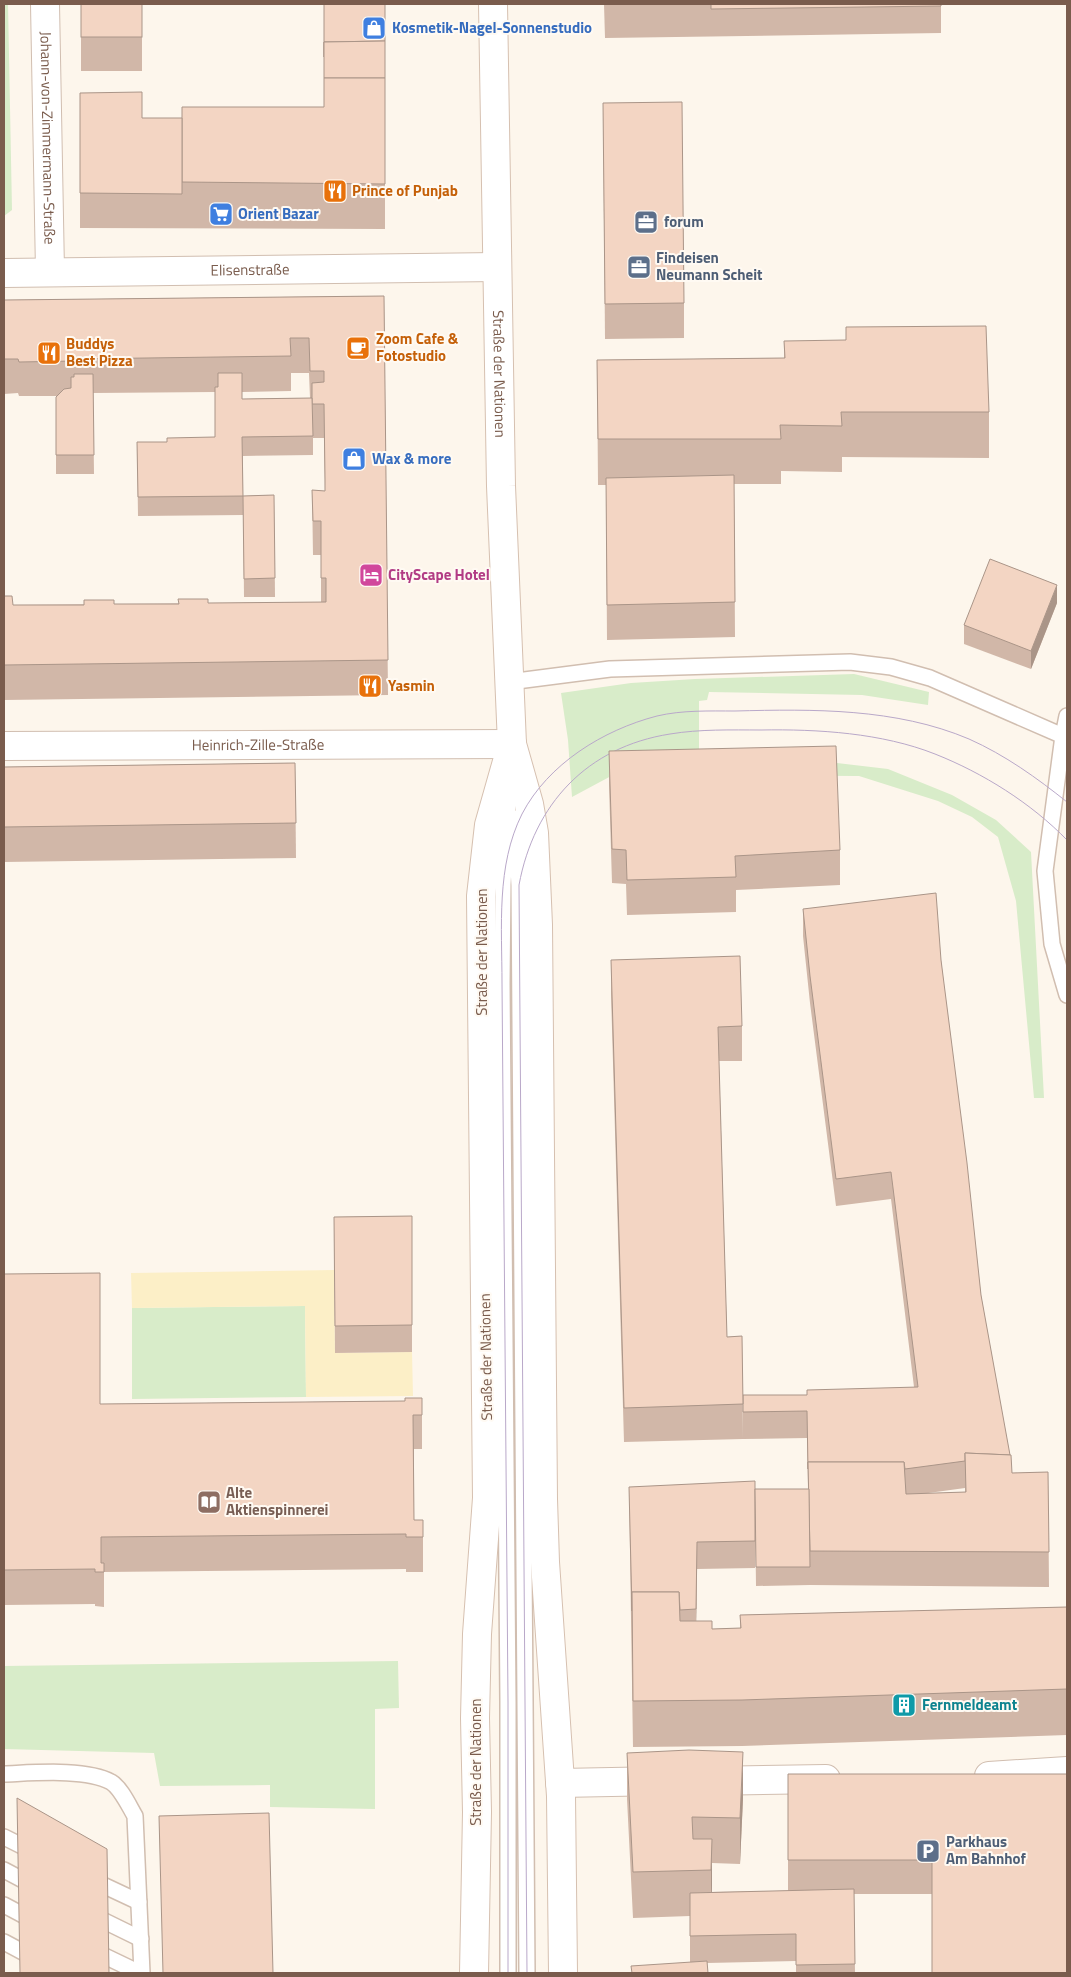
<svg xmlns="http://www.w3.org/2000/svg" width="1071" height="1977" viewBox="0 0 1071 1977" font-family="'Titillium Web',sans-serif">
  <rect width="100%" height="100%" fill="#fdf6ec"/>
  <g fill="#d8ecc9">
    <path d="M4 4H8L12 210 4 216Z"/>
    <path d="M854 674 929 692 928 705 862 695 709 692 707 700 699 701V757H786L888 769 952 795 996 820 1031 852 1044 1098H1034L1016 901 998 837 972 817 938 801 859 776 613 775 572 797 568 740 561 693 631 683 695 679Z"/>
    <path d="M305 1306 306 1397 132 1399V1308Z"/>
    <path d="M398 1661 399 1708 375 1709V1809L270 1807V1785L160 1786 154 1753 4 1749V1666Z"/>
  </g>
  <path fill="#fcefc7" d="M334 1270 335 1353 412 1352 413 1396 306 1397 305 1306 132 1308 131 1273Z"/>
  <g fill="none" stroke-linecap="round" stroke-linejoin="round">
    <g stroke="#d1beb0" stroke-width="18">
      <g id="service">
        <path d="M509 682 610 669 850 662 891 667 930 678 1063 736 1067 716"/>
        <path d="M1063 736 1045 871 1052 944 1067 995"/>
        <path d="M515 818 519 885 527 1973"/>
        <path d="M4 1774C32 1773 86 1768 111 1782 121 1788 129 1806 135 1816L142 1973"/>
        <path d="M4 1837 36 1853"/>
        <path d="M4 1870 36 1887"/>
        <path d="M90 1879 139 1902"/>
        <path d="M4 1905 36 1922"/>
        <path d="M90 1914 141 1939"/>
        <path d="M4 1942 62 1973"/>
        <path d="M92 1950 140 1973"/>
        <path d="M508 1973V1702L502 983 503 884 509 791"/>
      </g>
    </g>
    <g stroke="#d1beb0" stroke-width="30">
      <g id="minor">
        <path id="s1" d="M45 4 50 271"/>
        <path id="s2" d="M4 273 497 267"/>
        <path id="s3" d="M4 746 512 744"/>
        <path d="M989 1776 1067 1771"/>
        <path d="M706 1781 826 1779"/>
        <path d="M560 1783 663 1781"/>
      </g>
    </g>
    <g stroke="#d6c0b0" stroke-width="30">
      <g id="secondary">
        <path id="s4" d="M493 4 501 486 512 744 529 804 534 833 538 925 543 1499 545 1562 561 1796 563 1973"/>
        <path d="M474 1973 477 1812 475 1718 477 1634 487 1498 481 896 489 825 512 744"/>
      </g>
    </g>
    <use href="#service" stroke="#fff" stroke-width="15"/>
    <use href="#minor" stroke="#fff" stroke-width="28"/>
    <use href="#secondary" stroke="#fff" stroke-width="28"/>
    <g stroke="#b9a8c9" stroke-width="1">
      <path d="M508 1973V1702L502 983C502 927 496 866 522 814 548 764 603 730 657 716 682 710 710 711 735 711 813 709 896 708 969 739 1005 755 1037 778 1067 802"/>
      <path d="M527 1973 519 885C534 804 587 747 670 734 700 729 731 730 761 730 818 729 882 733 935 754 983 773 1031 803 1067 840"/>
    </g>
  </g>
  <g fill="#d1b7a8" fill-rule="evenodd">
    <rect x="81" y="4" width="61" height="67"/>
    <path d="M385 4V229L80 228V93L142 118H182L324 107Z"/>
    <path d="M604 4H941V33L605 38Z"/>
    <path d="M603 103 684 303V338L605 339Z"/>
    <path d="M384 296 388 695 4 700V596L13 605 321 602V555H313L312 490 325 491 324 438H313V455L243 456V515L138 516 137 442H167L215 437V392L93 393 94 474H56V397L57 396H19L18 393 4 394V300ZM291 373H309L310 398 242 399V392L291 391Z"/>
    <path d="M784 341 989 412V458L842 457V472L781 471V484H734L735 637 607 640 606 485H598L597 360 784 358Z"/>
    <path d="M274 495 275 597H244L243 496Z"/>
    <path d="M1057 603 1031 669 964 644V625Z"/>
    <path d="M609 751 840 850V885L736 890V912L627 915 626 884 612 883 609 785Z"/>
    <path d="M295 763 296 858 4 862V767Z"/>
    <path d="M803 909 941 960 981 1295 1012 1473 1048 1472 1049 1587 810 1585 756 1586 755 1508V1568L697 1569 696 1621 712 1629 740 1628V1615L1067 1607V1735L742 1746 633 1747 629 1487 755 1489H808L807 1438 743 1439V1395H807L914 1387 891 1199 836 1206 810 1003 803 936ZM965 1488V1492L921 1494Z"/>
    <path d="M611 960 742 1026V1061H719L727 1337 742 1336 743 1439 624 1442 611 994Z"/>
    <path d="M412 1216V1352L335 1353 334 1217Z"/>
    <path d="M4 1274 100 1404 405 1401 422 1398V1449H414V1520H423V1572H406V1569L104 1572V1607L95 1606V1604L4 1605Z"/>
    <path d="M627 1753 743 1798 740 1864 712 1863V1892L788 1891V1774H1067L932 1894H854L855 1973H796V1961L707 1963 690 1962V1916L633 1918 627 1799Z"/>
  </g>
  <g fill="#aa9588">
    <path d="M1057 585V603L1031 669V651Z"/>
    <path d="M697 1542V1569L696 1637V1609Z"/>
    <path d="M743 1752V1798L740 1864V1818Z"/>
    <path d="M712 1839V1885L711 1916V1870Z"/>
  </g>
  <g fill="#f3d5c3" stroke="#aa9588">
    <rect x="81" y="4" width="61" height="33"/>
    <path d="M324 4H385V41L324 42V57Z"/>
    <path d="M711 4H941V6L711 9Z"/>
    <path d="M385 41V78H324V42Z"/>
    <path d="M324 78H385V184L182 182V107H324Z"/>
    <path d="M142 92V118H182V194L80 193V93Z"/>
    <path d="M682 102 684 303 605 304 603 103Z"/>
    <path d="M384 296 388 660 4 665V596H12L13 605H84V600H114V604H179L178 599H208V603L326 602V578H321V521H313L312 490 325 491V479L324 404H312V383L324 382V371H310L309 338H290L291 356 74 359V361L19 362 18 359H4V300Z"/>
    <path d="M986 326 989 412H841L842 426 780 425 781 439H598L597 360 785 358 784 341 846 340V327Z"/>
    <path d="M218 373H242V399L312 398 313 436 242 437 243 496 138 497 137 442H167V438L215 437V387H218Z"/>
    <path d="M74 374H93L94 455H56V397L64 389 71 388V377H74Z"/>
    <path d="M734 475 735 602 607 605 606 478Z"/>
    <path d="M274 495 275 578 244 579 243 496Z"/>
    <path d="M990 559 1057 585 1031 651 964 625Z"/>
    <path d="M836 746 840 850 735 856 736 877 627 880 626 850 612 849 609 751Z"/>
    <path d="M295 763 296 823 4 827V767Z"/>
    <path d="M936 893 941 960 967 1163 981 1295 1010 1455 965 1453V1461L905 1469 904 1462H808V1469L807 1411 743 1412V1395H807V1390L918 1387 891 1172 836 1179 810 976 803 909Z"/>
    <path d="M740 956 742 1026 718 1027 727 1337 742 1336 743 1404 624 1408 611 960Z"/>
    <path d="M412 1216V1325L335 1326 334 1217Z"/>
    <path d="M100 1273V1404L405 1401V1398H422V1415H413L414 1520H423V1537H406V1534L101 1537V1563H104V1572H95V1569L4 1570V1274Z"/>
    <path d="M965 1453 1011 1455 1012 1473 1048 1472 1049 1552 810 1551 808 1462H904L906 1494 966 1492Z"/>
    <path d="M755 1481V1541L697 1542 696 1609 680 1610 679 1592H632V1611L629 1487Z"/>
    <path d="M755 1489H809L810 1567H756Z"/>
    <path d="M632 1592H679L680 1621H712V1629L741 1628 740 1615 1067 1607V1689L742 1700 633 1701Z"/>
    <path d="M689 1750 743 1752 740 1818 692 1817 693 1839H712L711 1870 633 1872 627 1753Z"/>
    <path d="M788 1774H1067V1973H932V1860H788Z"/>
    <path d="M17 1798 107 1849 109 1973H20Z"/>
    <path d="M269 1813 273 1973H163L159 1816Z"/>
    <path d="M854 1889 855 1964 796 1965V1934L690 1936V1893Z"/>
    <path d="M707 1961 708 1973H632L631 1966Z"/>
  </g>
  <defs>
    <g id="shop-square" transform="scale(1.25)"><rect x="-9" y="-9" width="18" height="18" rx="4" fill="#3f7fe0" stroke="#fffaf3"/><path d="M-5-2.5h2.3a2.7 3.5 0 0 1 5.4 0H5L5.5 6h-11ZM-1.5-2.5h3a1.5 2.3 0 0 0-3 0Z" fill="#fff"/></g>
    <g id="restaurant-square" transform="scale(1.25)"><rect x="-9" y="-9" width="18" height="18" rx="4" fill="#e8710a" stroke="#fffaf3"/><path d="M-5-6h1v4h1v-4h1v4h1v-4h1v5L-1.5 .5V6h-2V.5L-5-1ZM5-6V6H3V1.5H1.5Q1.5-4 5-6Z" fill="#fff"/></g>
    <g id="supermarket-square" transform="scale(1.25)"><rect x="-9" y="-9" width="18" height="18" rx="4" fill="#3f7fe0" stroke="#fffaf3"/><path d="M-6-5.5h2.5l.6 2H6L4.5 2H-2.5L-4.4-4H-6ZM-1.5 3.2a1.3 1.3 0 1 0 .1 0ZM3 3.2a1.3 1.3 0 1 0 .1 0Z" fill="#fff"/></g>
    <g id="office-square" transform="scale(1.25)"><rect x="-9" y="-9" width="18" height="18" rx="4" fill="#5c6f8a" stroke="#fffaf3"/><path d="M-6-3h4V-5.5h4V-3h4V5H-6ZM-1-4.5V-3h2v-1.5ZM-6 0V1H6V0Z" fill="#fff"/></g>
    <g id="cafe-square" transform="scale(1.25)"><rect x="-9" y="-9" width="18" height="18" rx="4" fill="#e8710a" stroke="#fffaf3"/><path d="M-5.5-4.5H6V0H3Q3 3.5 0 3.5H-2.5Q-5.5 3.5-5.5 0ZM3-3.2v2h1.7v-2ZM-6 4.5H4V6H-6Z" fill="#fff"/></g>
    <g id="hotel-square" transform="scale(1.25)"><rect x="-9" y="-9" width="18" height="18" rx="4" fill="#d1479c" stroke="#fffaf3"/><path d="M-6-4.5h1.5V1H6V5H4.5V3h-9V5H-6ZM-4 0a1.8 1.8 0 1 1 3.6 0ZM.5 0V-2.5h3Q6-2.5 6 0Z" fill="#fff"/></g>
    <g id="library-square" transform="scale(1.25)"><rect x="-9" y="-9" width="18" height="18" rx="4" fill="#8d6e63" stroke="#fffaf3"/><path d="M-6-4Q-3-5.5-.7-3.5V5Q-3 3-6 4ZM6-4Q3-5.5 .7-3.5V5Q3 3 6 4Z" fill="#fff"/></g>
    <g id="building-square" transform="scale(1.25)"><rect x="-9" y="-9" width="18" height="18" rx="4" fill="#0f9aa8" stroke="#fffaf3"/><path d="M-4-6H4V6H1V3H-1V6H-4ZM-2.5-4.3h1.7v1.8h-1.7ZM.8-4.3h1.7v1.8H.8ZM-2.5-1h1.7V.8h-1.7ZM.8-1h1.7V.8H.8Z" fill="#fff"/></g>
    <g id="parking-square" transform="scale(1.25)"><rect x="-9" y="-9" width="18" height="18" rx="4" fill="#5c6f8a" stroke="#fffaf3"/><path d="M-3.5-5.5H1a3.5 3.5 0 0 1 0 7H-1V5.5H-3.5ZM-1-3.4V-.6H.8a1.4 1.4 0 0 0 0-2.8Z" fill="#fff"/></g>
  </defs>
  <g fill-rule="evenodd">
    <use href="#shop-square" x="374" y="28"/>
    <use href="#restaurant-square" x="335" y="191"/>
    <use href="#supermarket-square" x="221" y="214"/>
    <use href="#office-square" x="646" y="222"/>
    <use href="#office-square" x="639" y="267"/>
    <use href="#cafe-square" x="358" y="348"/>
    <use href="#restaurant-square" x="49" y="353"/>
    <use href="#shop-square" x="354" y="459"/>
    <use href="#hotel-square" x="371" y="575"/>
    <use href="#restaurant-square" x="370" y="686"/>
    <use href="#library-square" x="209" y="1502"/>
    <use href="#building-square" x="904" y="1705"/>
    <use href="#parking-square" x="928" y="1851"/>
  </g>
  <g text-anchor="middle" stroke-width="4" stroke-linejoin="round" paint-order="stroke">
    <g font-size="15" font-weight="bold" fill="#366cbe" stroke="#fffaf3" text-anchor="start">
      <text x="392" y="33">Kosmetik-Nagel-Sonnenstudio</text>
      <text x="238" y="219">Orient Bazar</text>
      <text x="372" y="464">Wax &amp; more</text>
    </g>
    <g font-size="15" fill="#7a5c4d" stroke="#fffaf3">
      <text dy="5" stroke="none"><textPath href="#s1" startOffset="134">Johann-von-Zimmermann-Straße</textPath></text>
      <text dy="5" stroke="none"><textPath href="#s2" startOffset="246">Elisenstraße</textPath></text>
      <text dy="5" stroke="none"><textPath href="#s4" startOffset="370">Straße der Nationen</textPath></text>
      <text dy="5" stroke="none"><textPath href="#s3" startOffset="254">Heinrich-Zille-Straße</textPath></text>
      <text transform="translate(482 952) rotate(-90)" y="5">Straße der Nationen</text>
      <text transform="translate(486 1357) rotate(-91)" y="5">Straße der Nationen</text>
      <text transform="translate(476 1762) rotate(-90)" y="5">Straße der Nationen</text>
    </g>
    <g font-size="15" font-weight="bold" fill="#c56008" stroke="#fffaf3" text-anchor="start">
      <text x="352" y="196">Prince of Punjab</text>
      <text x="376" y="344">Zoom Cafe &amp;<tspan x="376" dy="17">Fotostudio</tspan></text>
      <text x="66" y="349">Buddys<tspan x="66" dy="17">Best Pizza</tspan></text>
      <text x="388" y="691">Yasmin</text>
    </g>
    <g font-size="15" font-weight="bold" fill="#4e5e75" stroke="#fffaf3" text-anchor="start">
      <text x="664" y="227">forum</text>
      <text x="656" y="263">Findeisen<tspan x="656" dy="17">Neumann Scheit</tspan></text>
      <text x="946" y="1847">Parkhaus<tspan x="946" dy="17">Am Bahnhof</tspan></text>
    </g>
    <g font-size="15" font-weight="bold" fill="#b23c85" stroke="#fffaf3" text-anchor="start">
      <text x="388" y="580">CityScape Hotel</text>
    </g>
    <g font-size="15" font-weight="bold" fill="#785e54" stroke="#fffaf3" text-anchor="start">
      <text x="226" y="1498">Alte<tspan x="226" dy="17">Aktienspinnerei</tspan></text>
    </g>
    <g font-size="15" font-weight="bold" fill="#0d838f" stroke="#fffaf3" text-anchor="start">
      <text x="922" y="1710">Fernmeldeamt</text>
    </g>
  </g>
  <rect width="1071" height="1977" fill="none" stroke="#7a5c4d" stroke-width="10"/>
</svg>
